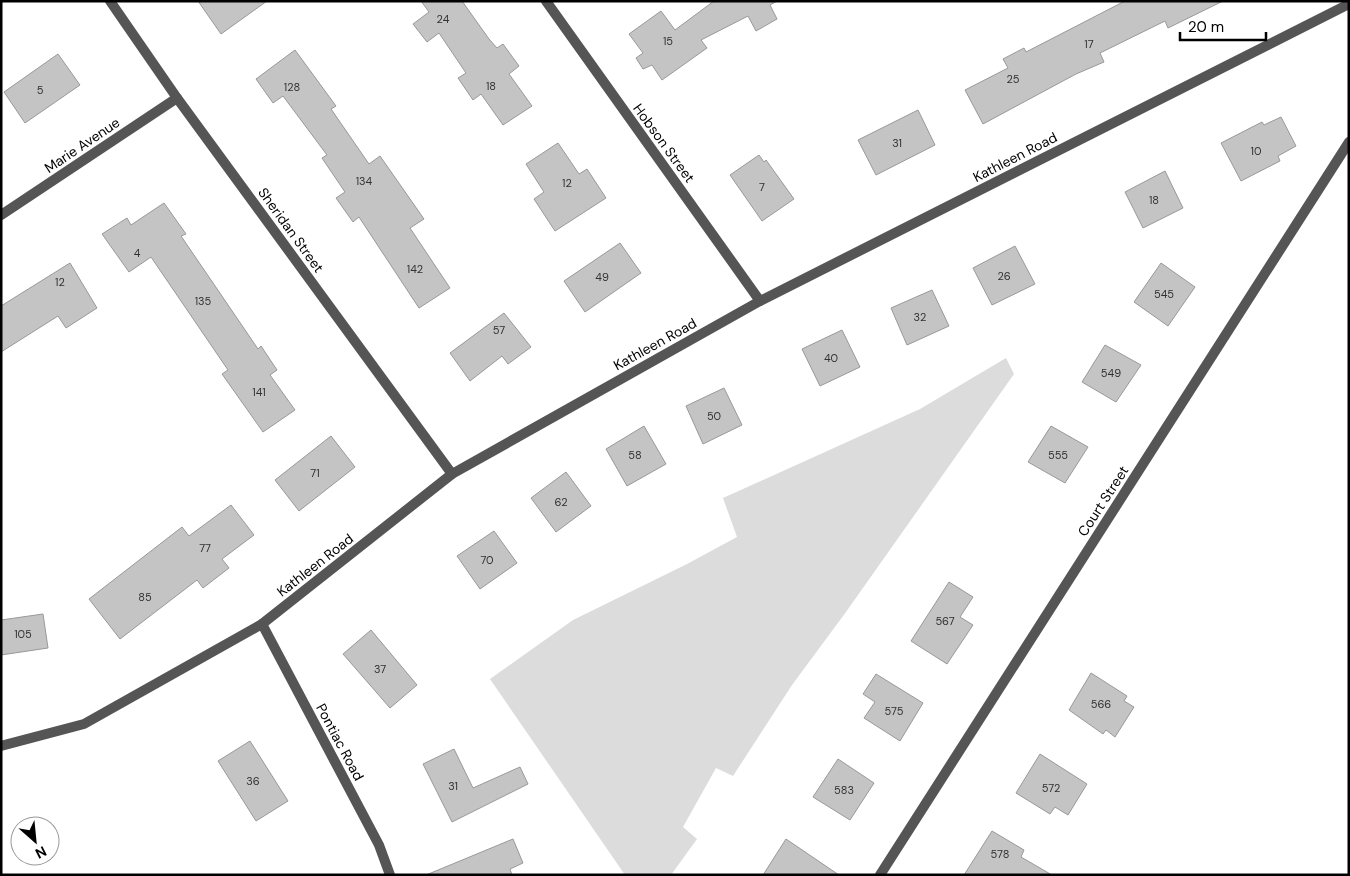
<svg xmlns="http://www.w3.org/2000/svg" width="1350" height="876" viewBox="0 0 1350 876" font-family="'DM Sans',sans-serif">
  <rect width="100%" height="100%" fill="#fff"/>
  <path fill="#dcdcdc" d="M1006 358 1014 374 846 612 792 685 733 776 716 768 683 827 697 839 671 875H625L490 679 573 620 687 564 737 537 723 498 920 409Z"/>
  <g fill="#c4c4c4" stroke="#999">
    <path d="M198 1H267L221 34Z"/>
    <path d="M421 1H462L489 39 497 48 503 44 519 66 509 74 532 106 503 125 481 94 473 100 458 78 466 73 439 33 427 42 413 24 429 12Z"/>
    <path d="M714 1H777L770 5 777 19 756 31 748 16 701 40 707 48 662 80 652 65 643 69 636 58 643 53 629 34 661 11 675 30Z"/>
    <path d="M1125 1H1223L1168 28 1165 21 1100 53 1104 62 1076 74 983 124 965 90 1008 68 1003 59 1024 48 1026 52Z"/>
    <path d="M295 50 336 106 331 109 369 164 380 156 424 219 410 228 450 288 419 308 359 217 353 222 336 198 345 192 322 158 327 155 283 96 273 103 256 79Z"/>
    <path d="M58 54 80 85 25 123 4 92Z"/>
    <path d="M918 110 935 145 876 175 858 140Z"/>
    <path d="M1281 117 1296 146 1278 156 1280 161 1241 181 1221 143 1262 122 1264 125Z"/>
    <path d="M558 143 579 174 587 169 606 198 555 231 534 199 544 192 526 164Z"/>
    <path d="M759 155 764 162 766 160 794 199 762 221 730 175Z"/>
    <path d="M1165 171 1183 208 1143 228 1125 192Z"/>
    <path d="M164 203 186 234 181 236 258 349 261 346 277 370 270 375 295 410 263 432 222 374 228 370 151 257 129 272 102 234 127 218 131 225Z"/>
    <path d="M620 243 641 273 585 312 564 281Z"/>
    <path d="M1015 246 1035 284 992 305 973 268Z"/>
    <path d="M70 263 97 308 66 328 58 316 1 352V306Z"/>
    <path d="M1161 263 1195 287 1168 326 1134 302Z"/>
    <path d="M932 290 949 326 907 345 891 308Z"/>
    <path d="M504 313 531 347 508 364 502 356 470 381 450 353Z"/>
    <path d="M842 330 860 367 820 386 802 349Z"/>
    <path d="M1105 345 1141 365 1116 402 1082 382Z"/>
    <path d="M724 388 742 425 703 444 686 406Z"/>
    <path d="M644 426 666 464 627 486 606 449Z"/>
    <path d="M1051 426 1088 447 1065 483 1028 462Z"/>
    <path d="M331 436 355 467 299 511 275 480Z"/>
    <path d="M566 472 591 506 556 532 531 498Z"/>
    <path d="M231 505 254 535 222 559 229 568 203 588 197 580 120 639 89 599 182 527 189 536Z"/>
    <path d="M494 531 517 563 480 589 457 556Z"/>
    <path d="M949 582 973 597 960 617 973 625 947 664 911 641Z"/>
    <path d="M43 614 48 648 1 655V620Z"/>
    <path d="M371 630 417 685 390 708 343 654Z"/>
    <path d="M1091 673 1127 696 1124 701 1134 707 1115 737 1106 730 1103 734 1069 710Z"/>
    <path d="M876 674 923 703 900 741 864 718 875 702 863 694Z"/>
    <path d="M250 741 288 801 256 821 218 761Z"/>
    <path d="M454 749 473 788 520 767 528 784 452 822 423 764Z"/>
    <path d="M1040 754 1087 784 1068 815 1055 807 1050 814 1016 793Z"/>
    <path d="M838 759 874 783 850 820 813 797Z"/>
    <path d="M992 831 1024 850 1021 857 1052 875H964Z"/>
    <path d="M513 839 523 863 510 869 512 875H426Z"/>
    <path d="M786 839 839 875H763Z"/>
  </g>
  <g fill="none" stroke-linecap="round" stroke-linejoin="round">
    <g stroke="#555" stroke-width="10">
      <path d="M110 1 177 98 452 474"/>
      <path d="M546 1 760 301"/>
      <path d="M1 215 177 98"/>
      <path d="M262 624 379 845 390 875"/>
      <path d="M1 746 84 724 262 624 452 474 760 301 1349 4"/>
    </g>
    <path stroke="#555" stroke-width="10" d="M880 875 1349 142"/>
  </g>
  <g text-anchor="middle" stroke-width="4" stroke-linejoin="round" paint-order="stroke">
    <g font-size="11" fill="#313131">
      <text x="443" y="23">24</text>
      <text x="668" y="45">15</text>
      <text x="1089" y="48">17</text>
      <text x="1013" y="83">25</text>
      <text x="491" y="90">18</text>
      <text x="292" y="91">128</text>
      <text x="40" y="94">5</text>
      <text x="897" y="147">31</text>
      <text x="1256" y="155">10</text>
      <text x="364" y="185">134</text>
      <text x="567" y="187">12</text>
      <text x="762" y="191">7</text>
      <text x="1154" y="204">18</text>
      <text x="137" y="257">4</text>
      <text x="415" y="273">142</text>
      <text x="1004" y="280">26</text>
      <text x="602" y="281">49</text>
      <text x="60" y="286">12</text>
      <text x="1164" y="298">545</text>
      <text x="203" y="305">135</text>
      <text x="920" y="321">32</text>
      <text x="499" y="334">57</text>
      <text x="831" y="362">40</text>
      <text x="1111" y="377">549</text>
      <text x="259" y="396">141</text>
      <text x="714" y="420">50</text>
      <text x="635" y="459">58</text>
      <text x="1058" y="459">555</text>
      <text x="315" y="477">71</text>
      <text x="561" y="506">62</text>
      <text x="205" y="552">77</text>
      <text x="487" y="564">70</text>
      <text x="145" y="601">85</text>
      <text x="945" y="625">567</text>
      <text x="23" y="638">105</text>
      <text x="380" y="673">37</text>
      <text x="1101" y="708">566</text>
      <text x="894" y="715">575</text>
      <text x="253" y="785">36</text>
      <text x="453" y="790">31</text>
      <text x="1051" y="792">572</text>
      <text x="844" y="794">583</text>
      <text x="1000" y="858">578</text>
    </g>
    <g font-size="14" fill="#000" stroke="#fff">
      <text transform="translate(664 143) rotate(54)" y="5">Hobson Street</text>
      <text transform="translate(82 145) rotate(-34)" y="5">Marie Avenue</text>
      <text transform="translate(1015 157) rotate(-27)" y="5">Kathleen Road</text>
      <text transform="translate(291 230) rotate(54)" y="5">Sheridan Street</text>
      <text transform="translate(655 344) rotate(-29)" y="5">Kathleen Road</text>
      <text transform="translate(1103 501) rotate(-57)" y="5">Court Street</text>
      <text transform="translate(315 565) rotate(-38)" y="5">Kathleen Road</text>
      <text transform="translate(340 742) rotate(62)" y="5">Pontiac Road</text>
    </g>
  </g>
  <rect width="1350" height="876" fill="none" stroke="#000000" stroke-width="5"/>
  <g transform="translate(35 841) rotate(153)"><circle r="24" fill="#ffffff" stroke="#999999"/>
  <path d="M0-4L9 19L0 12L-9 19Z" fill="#000000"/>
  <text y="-8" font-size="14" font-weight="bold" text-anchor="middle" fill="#000000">N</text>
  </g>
  <path d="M1180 32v8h86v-8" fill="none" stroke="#000000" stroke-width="2.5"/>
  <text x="1188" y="32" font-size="15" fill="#000000" stroke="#ffffff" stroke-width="4" paint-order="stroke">20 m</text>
</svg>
